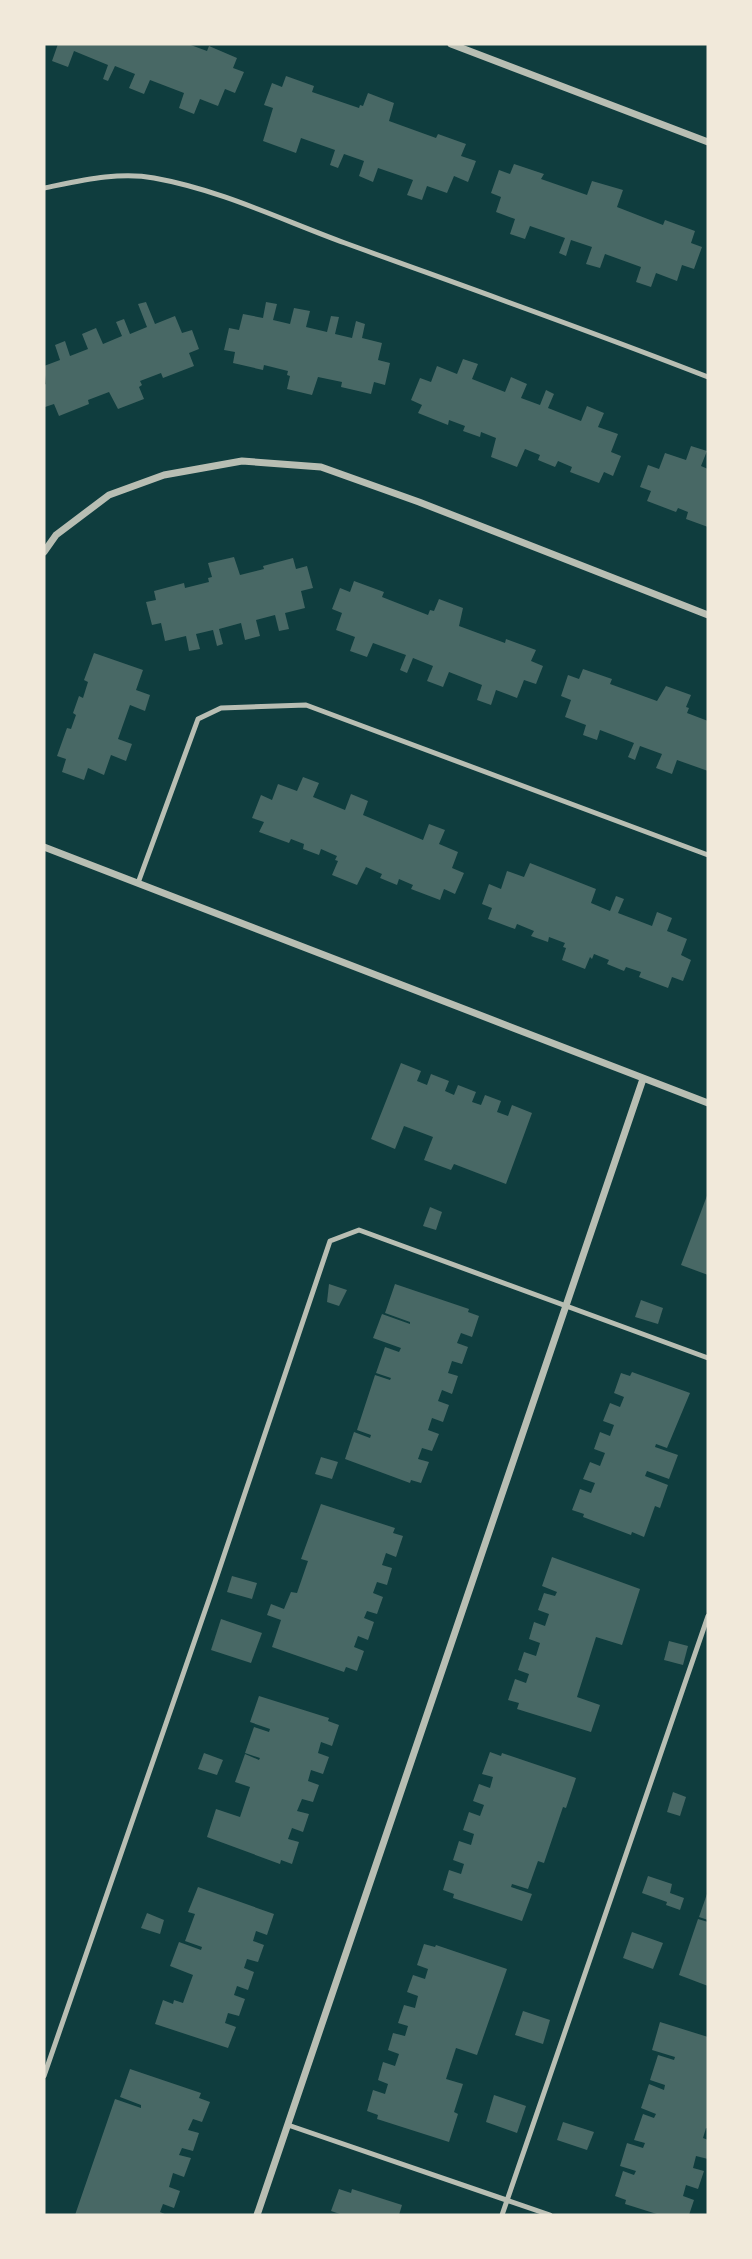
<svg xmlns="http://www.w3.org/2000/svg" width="752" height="2259" viewBox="0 0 752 2259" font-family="'Nunito Sans',sans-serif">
  <rect width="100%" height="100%" fill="#0f3d3e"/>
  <g fill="#486865">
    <path d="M58 44H188L207 51 209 46 237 58 233 68 244 72 235 93 225 89 218 106 200 99 194 114 179 108 184 93 150 80 144 94 129 88 135 74 115 66 108 81 103 79 108 65 74 51 68 67 52 61Z"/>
    <path d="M286 76 314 86 312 92 359 108 360 105 363 106 368 93 394 103 389 121 436 138 438 134 466 144 461 156 476 161 468 182 454 176 447 193 427 186 422 200 407 195 413 180 378 168 373 182 359 176 364 161 344 154 338 168 330 165 335 150 301 138 296 153 263 141 273 108 264 105 272 83 282 87Z"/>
    <path d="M514 164 544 174 541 179 587 195 592 181 623 190 617 207 663 225 665 220 695 231 691 243 702 247 694 269 682 265 677 281 656 273 651 287 636 282 641 267 605 254 600 268 586 264 592 247 571 240 566 256 559 253 565 238 530 226 525 239 510 234 515 219 496 212 501 197 491 193 499 170 510 174Z"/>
    <path d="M146 302 155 324 175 316 182 333 192 330 199 349 189 353 194 366 163 378 161 373 140 381 142 385 139 387 144 399 118 409 109 392 88 400 89 404 59 416 54 404 45 407 44 385 46 384 44 366 60 360 55 345 65 341 70 356 88 349 82 334 96 328 103 344 122 336 116 322 124 319 130 334 147 327 138 304Z"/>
    <path d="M266 302 277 304 273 320 290 324 294 308 310 311 306 327 327 332 331 316 339 317 335 334 352 338 356 321 365 324 362 338 382 343 378 360 390 363 385 385 374 382 371 394 341 387 342 382 318 377 312 395 287 389 290 376 287 375 288 371 264 365 263 370 233 363 235 352 224 350 229 328 239 330 243 314 263 318Z"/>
    <path d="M463 359 478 364 472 379 505 392 511 377 527 384 521 398 540 405 546 390 554 394 548 408 581 421 587 406 604 413 598 427 618 434 611 452 621 456 613 476 604 472 599 483 570 472 572 467 558 461 555 467 538 460 540 455 525 449 517 467 491 457 496 438 481 432 480 437 463 431 465 426 449 420 448 425 418 413 422 405 411 400 420 378 431 382 437 366 457 374Z"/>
    <path d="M691 446 707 451 701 466 708 469V527L686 519 688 512 678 508 676 512 647 501 651 491 640 487 648 465 659 469 665 453 686 460Z"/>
    <path d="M234 557 240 575 264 569 263 566 293 558 296 569 307 566 313 588 301 591 305 608 285 613 289 629 279 631 275 615 256 620 260 636 245 640 241 623 219 629 223 644 217 646 213 630 196 634 200 649 189 651 186 636 165 641 161 623 152 625 146 602 156 600 154 591 184 583 185 588 209 582 208 578 212 577 208 563Z"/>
    <path d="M354 581 384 592 382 597 428 615 430 610 434 611 439 599 463 608 459 626 505 643 506 639 536 650 531 661 543 666 536 684 524 680 517 698 496 690 491 705 477 700 482 685 449 672 443 687 427 681 433 666 413 658 407 673 400 670 406 655 373 643 367 657 350 651 355 637 336 630 342 613 332 609 340 588 350 592Z"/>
    <path d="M94 653 143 670 136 690 150 695 145 711 130 705 118 739 132 744 126 761 111 755 104 775 88 768 84 780 62 772 66 759 57 756 67 728 71 729 76 715 73 713 79 696 83 698 88 682 84 680Z"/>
    <path d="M583 669 612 679 610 684 657 701 666 686 691 695 686 707 689 708 687 713 708 721V771L677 760 672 774 656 768 662 754 640 746 635 760 628 757 634 743 600 730 597 740 583 735 586 725 565 717 571 700 561 696 568 675 579 679Z"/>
    <path d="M303 777 319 783 313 797 345 810 351 794 368 801 363 815 423 840 429 824 445 830 439 844 458 852 452 868 464 873 455 894 444 889 440 900 411 889 413 885 399 879 397 885 380 878 382 874 366 867 357 885 332 875 338 861 335 860 337 856 321 849 319 855 303 849 304 844 291 839 289 843 259 832 264 822 252 818 261 795 272 800 278 784 297 791Z"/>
    <path d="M530 863 596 889 591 903 610 911 616 896 624 899 618 913 652 926 657 912 672 918 667 931 687 939 681 955 691 960 683 981 672 977 668 988 639 977 641 972 626 967 624 971 607 964 609 960 594 954 592 959 590 957 585 969 562 960 566 948 563 947 565 943 549 937 548 942 531 936 534 931 517 924 515 929 488 919 492 908 482 904 489 884 501 889 507 871 524 877Z"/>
    <path d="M401 1063 421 1071 417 1081 427 1085 431 1074 449 1081 445 1091 454 1095 458 1085 476 1092 472 1102 481 1105 485 1095 501 1101 497 1112 508 1116 512 1105 532 1113 506 1184 454 1164 451 1170 424 1160 433 1137 404 1126 395 1149 371 1139Z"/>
    <path d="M708 1193V1275L681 1265Z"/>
    <path d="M430 1207 442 1212 436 1230 423 1226Z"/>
    <path d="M329 1284 347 1290 339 1306 327 1302Z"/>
    <path d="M395 1284 469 1309 468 1312 479 1316 472 1337 461 1333 457 1343 468 1347 462 1364 452 1361 448 1373 458 1376 452 1394 442 1390 438 1401 449 1405 443 1422 432 1418 428 1430 439 1434 432 1451 422 1448 418 1459 429 1462 421 1483 411 1480 410 1483 345 1459 354 1432 370 1438 371 1435 357 1430 375 1375 390 1380 391 1378 376 1373 385 1347 399 1352 401 1348 373 1338 382 1314 410 1324V1322L385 1313Z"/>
    <path d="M641 1300 663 1308 658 1324 635 1317Z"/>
    <path d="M632 1372 690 1393 667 1448 656 1444 655 1447 678 1455 669 1479 647 1471 645 1476 668 1485 660 1508 655 1506 644 1537 632 1532 631 1535 583 1517 584 1514 572 1510 580 1489 591 1493 595 1483 583 1479 590 1462 600 1466 605 1453 594 1449 600 1432 610 1436 614 1425 603 1421 610 1403 620 1407 624 1397 614 1393 621 1373 630 1376Z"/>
    <path d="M321 1457 338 1462 332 1479 315 1474Z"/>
    <path d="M321 1504 395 1528 393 1533 403 1536 396 1557 386 1553 382 1565 392 1568 387 1585 377 1582 373 1593 383 1597 377 1614 367 1611 364 1618 374 1622 368 1640 358 1636 354 1647 364 1651 357 1671 346 1667 344 1672 272 1647 281 1620 267 1615 271 1604 284 1609 291 1592 297 1593 308 1561 301 1559Z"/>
    <path d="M552 1557 640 1589 622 1645 596 1637 577 1697 600 1705 591 1732 517 1709 519 1703 508 1700 515 1679 526 1683 529 1674 518 1670 524 1652 536 1656 540 1643 529 1639 534 1622 545 1626 549 1614 538 1610 544 1593 555 1596 557 1592 542 1586Z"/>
    <path d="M232 1576 257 1583 252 1599 227 1592Z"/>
    <path d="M221 1619 262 1633 251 1663 211 1650Z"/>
    <path d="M669 1641 688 1646 683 1665 664 1660Z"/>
    <path d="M259 1696 329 1718 328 1721 339 1725 332 1746 321 1742 318 1753 329 1757 323 1774 311 1770 308 1781 319 1785 313 1802 302 1799 297 1811 309 1814 303 1832 292 1828 288 1839 299 1842 292 1864 281 1860 280 1864 207 1837 216 1809 240 1817 250 1787 235 1782 245 1754 259 1760 260 1758 245 1753 254 1727 269 1732 270 1729 250 1722Z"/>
    <path d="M490 1752 501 1756 502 1753 576 1778 566 1808 563 1807 544 1863 538 1861 528 1889 512 1884 511 1887 532 1894 522 1921 453 1898 454 1894 443 1890 449 1870 461 1874 464 1864 453 1860 459 1841 471 1845 474 1834 463 1830 469 1812 480 1816 484 1805 473 1801 479 1784 490 1788 493 1777 482 1774Z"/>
    <path d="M204 1753 223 1760 217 1775 198 1769Z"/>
    <path d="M673 1792 686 1797 680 1816 667 1812Z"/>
    <path d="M648 1876 672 1884 670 1893 684 1898 680 1910 666 1905 667 1902 642 1893Z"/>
    <path d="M198 1887 274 1914 267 1935 256 1931 253 1941 264 1945 258 1962 247 1959 244 1968 254 1972 248 1990 237 1986 234 1995 245 1999 239 2016 228 2013 225 2023 236 2027 228 2048 155 2024 163 2000 173 2004 174 2000 183 2003 193 1975 170 1966 179 1942 201 1950 202 1947 185 1941 195 1914 188 1912Z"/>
    <path d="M708 1891V1920L699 1917Z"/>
    <path d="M147 1913 164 1920 160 1934 141 1928Z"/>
    <path d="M698 1919 708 1922V1986L679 1975Z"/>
    <path d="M632 1932 663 1943 653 1969 623 1958Z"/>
    <path d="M424 1944 435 1947 436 1945 507 1969 477 2055 456 2048 446 2079 463 2084 454 2112 458 2114 449 2142 377 2119 378 2115 367 2111 373 2090 385 2094 388 2084 378 2080 383 2062 395 2066 399 2054 388 2050 393 2033 405 2036 408 2026 398 2023 404 2005 415 2008 418 1996 407 1992 413 1975 425 1979 428 1969 417 1965Z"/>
    <path d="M523 2011 550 2020 543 2044 515 2035Z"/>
    <path d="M660 2022 708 2037V2129L706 2128 703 2138 708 2140V2159L696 2156 693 2168 704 2171 698 2189 686 2185 683 2196 694 2200 689 2215H660L625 2204 626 2200 615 2196 623 2171 634 2175 636 2171 620 2166 627 2143 643 2148 645 2143 634 2140 643 2114 654 2118 656 2114 641 2108 649 2084 664 2090 665 2085 650 2080 658 2055 674 2060 675 2057 652 2050Z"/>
    <path d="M130 2069 201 2093 199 2098 210 2102 202 2122 193 2119 188 2130 199 2133 193 2151 182 2148 179 2155 191 2158 184 2177 173 2173 169 2187 180 2191 174 2208 163 2204 160 2212 167 2215H75L115 2099 141 2108V2105L120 2097Z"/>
    <path d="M494 2095 526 2106 517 2133 486 2122Z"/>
    <path d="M563 2122 594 2132 587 2150 557 2140Z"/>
    <path d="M339 2189 351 2193 352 2189 402 2205 399 2215H343L331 2211Z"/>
  </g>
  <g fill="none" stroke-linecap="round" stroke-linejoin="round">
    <g stroke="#b8beb3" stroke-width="5">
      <path d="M44 188C79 181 119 171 154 178 221 190 282 220 345 243 466 287 588 330 708 377"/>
      <path d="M138 883 198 719 221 708 306 705 708 855"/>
      <path d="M44 2076 215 1582 330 1241 359 1230 708 1358"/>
      <path d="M288 2125 550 2215"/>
      <path d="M502 2215 708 1616"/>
    </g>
    <g stroke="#b8beb3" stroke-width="7">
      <path d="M451 44 708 142"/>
      <path d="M44 552 56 535 109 495 164 475 242 461 321 467 419 502 708 615"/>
      <path d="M44 847 708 1103"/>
      <path d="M257 2215 643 1079"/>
    </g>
  </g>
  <rect width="752" height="2259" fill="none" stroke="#f1e9da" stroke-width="91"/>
</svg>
